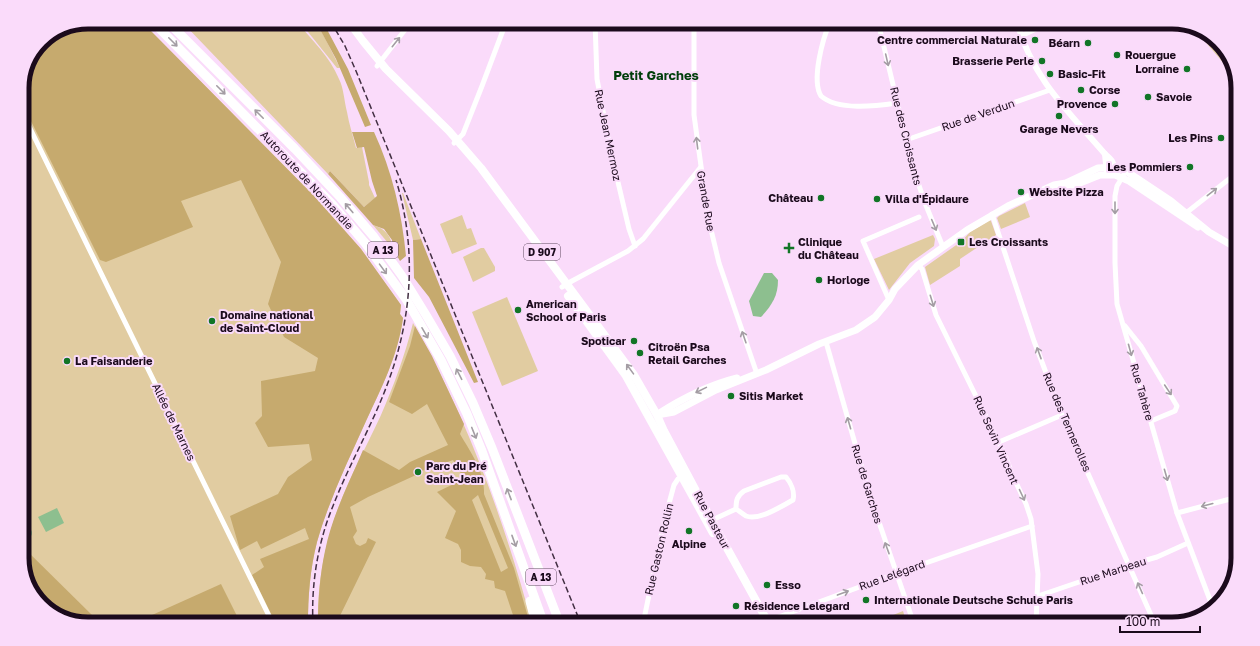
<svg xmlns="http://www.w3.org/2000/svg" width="1260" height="646" viewBox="0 0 1260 646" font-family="'Golos Text',sans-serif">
  <rect width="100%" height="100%" fill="#fadbfa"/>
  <g fill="#e1cca1">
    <path d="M88 22H142L315 197 361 249 401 305 400 314 403 318C398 355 382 387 366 421 348 461 329 500 317 542 310 569 308 597 308 624H88L58 617 33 595 22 563V84L41 41Z"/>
    <path d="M182 22H297C312 40 330 57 339 79 344 89 344 101 347 112 349 124 353 136 356 148L362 147 369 182V185L375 198 364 207 330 171 328 174Z"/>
    <path d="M300 22H316L326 40 340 68H337Z"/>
    <path d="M834 22H876L877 27 830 30Z"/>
    <path d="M1023 22H1040L1026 29 1024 28Z"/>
    <path d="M1199 28 1202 29 1227 51 1230 61 1226 66 1196 31Z"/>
    <path d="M402 193H403L421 239 413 240Z"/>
    <path d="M1025 203 1030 217 1001 229 997 218 999 216Z"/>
    <path d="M462 215 467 229 471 228 477 244 452 254 440 224Z"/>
    <path d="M990 220 991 221 996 235 960 259V266L930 285 925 267 962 241 970 232Z"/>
    <path d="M373 225C386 229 391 236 393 249Z"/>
    <path d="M933 235 935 239 934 246 910 263 889 290 874 259Z"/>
    <path d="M481 248H484L495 267V271L473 282 463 257Z"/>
    <path d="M507 297 538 371 502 386 472 312Z"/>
    <path d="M413 323C467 417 504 520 532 624H318C317 589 323 553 334 520 346 483 365 450 381 415 394 385 405 355 413 323Z"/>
    <path d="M903 611 907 624H883L881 620Z"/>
  </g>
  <g fill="#c6aa6e" fill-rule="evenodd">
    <path d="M88 22H142L315 197 361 249 401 305 400 314 403 318C398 355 382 387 366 421 348 461 329 500 317 542 310 569 308 597 308 624H276L252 575 264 567 260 559 309 539 305 528 261 549 257 541 240 550 230 516 278 494 288 477 312 460 309 444 268 447 255 423 262 416 261 381 315 371 318 358 284 337 268 304 281 262 241 180 181 201 193 227 106 262 100 260 22 103V84L41 41Z"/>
    <path d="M316 22H323L348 69 371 125 365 127 336 59Z"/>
    <path d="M352 132H374C392 171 402 213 406 256L400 261 393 249 392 240 384 229 373 225 328 174 330 171 364 207 377 196 372 181 364 147 357 148Z"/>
    <path d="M421 239 478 382 474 383 429 297 414 278 413 240Z"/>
    <path d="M415 326 432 356 464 424 460 434C471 453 485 472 484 494L514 568 530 624H516L505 591 495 588 494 581 485 579 486 574 481 567 470 566 461 562V550L458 544 445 538 456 511 437 492 464 479 453 460 416 473V475L368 497 350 507 357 531 353 537 356 544 360 546 366 543 368 538 376 542 336 624H318C318 600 320 574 325 551 332 516 349 483 363 450L399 470 410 462 448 445 427 404 412 414 389 402 410 346ZM478 495 508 568 501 572 472 500Z"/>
    <path d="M22 546 94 617 82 623 58 617 33 595 22 563Z"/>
    <path d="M221 584 241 624H132Z"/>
  </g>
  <g fill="#8dbf8f">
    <path d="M764 273H772L778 280C778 296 772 305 761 317L753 316 749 301Z"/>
    <path d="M57 508 64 523 46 532 38 517Z"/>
    <circle cx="27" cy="533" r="5"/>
  </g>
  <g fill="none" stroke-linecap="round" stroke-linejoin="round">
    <g stroke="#fff" stroke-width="5">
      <path d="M500 22 505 25 532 22"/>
      <path d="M595 22 597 79 610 148 629 229 635 246"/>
      <path d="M694 22V115L708 217 719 263 757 374"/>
      <path d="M830 22C823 38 811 80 821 96 838 111 876 106 897 103"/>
      <path d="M878 22 913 168 925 203 943 247"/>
      <path d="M1021 36 1051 22"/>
      <path d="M377 66 411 22"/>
      <path d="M22 112 273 624"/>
      <path d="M906 140 1050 90"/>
      <path d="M454 143 463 134 482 86 505 25"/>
      <path d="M1126 171 1117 186 1115 196V263L1117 304 1177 513 1213 608"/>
      <path d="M1186 213 1238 172"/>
      <path d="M992 214 1034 341 1062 415 1155 624"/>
      <path d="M918 265 922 269 936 315 1004 453 1013 476 1026 504 1031 519 1038 574 1036 624"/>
      <path d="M562 287 572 281 628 251 643 239 700 168"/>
      <path d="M889 300 863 241 919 217"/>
      <path d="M1125 326 1141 346 1177 406 1175 411 1151 421"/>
      <path d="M826 342 870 496 914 624"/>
      <path d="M1232 411 1238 410"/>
      <path d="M999 442 1062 415"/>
      <path d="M781 477H786C791 483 795 492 793 500 782 506 759 521 746 516 743 514 739 511 736 509 736 500 737 496 744 491Z"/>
      <path d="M1177 513 1238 497"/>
      <path d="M710 521 736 509"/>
      <path d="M1038 596 1129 565 1157 557 1188 543"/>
      <path d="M643 624 664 522 674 485 678 479 682 477"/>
      <path d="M753 624 766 619H773L900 572 1032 526"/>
    </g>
    <g stroke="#fff" stroke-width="6">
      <path d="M1017 22C1032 78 1068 111 1105 154 1111 159 1114 162 1115 171"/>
      <path d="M1105 154 1107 174"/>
    </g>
    <g stroke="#fff" stroke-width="7">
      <path d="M1062 187 1080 183 1100 175H1115L1129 181 1198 227"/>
      <path d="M658 414C683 398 709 385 737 378"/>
      <path d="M657 415 674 412 716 390 766 370 819 344 856 330 875 317 889 300 895 289 918 265 967 230 1008 206 1054 185 1066 183 1098 168 1114 167 1126 171 1171 201 1209 232 1238 249"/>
    </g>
    <g stroke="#fff" stroke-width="8">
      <path d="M349 22 363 41 386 69 449 131 481 168 634 375 657 415 664 431 717 530 769 624"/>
      <path d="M568 296 626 376 713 533"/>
    </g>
    <g stroke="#fff" stroke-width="9">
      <path d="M153 22 332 204 365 243 406 299 441 360 467 414 482 451 544 624"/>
      <path d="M168 22 295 149 340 197 374 237 402 276 426 315 450 356 473 403 492 448 560 624"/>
      <path d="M530 601 536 624"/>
    </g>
    <g stroke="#432f43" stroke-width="1.5" stroke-dasharray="6 3" stroke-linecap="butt">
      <path d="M331 22 345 46 356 71 581 624"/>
      <path d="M313 624C311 584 318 542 333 506 348 467 369 431 384 393 412 323 418 252 396 180"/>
    </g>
  </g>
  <defs><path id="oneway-shaft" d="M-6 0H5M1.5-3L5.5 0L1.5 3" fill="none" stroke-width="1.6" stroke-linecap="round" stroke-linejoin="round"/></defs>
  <g stroke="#a49da4">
    <use href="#oneway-shaft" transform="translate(173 42) rotate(45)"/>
    <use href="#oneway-shaft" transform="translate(396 42) rotate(-51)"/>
    <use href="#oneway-shaft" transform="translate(887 60) rotate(77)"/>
    <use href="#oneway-shaft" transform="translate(221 90) rotate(45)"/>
    <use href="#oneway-shaft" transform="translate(259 114) rotate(-135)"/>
    <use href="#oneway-shaft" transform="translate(697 143) rotate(-97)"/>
    <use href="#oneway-shaft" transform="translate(1212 192) rotate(-38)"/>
    <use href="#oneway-shaft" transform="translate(349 208) rotate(-130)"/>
    <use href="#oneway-shaft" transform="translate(1115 208) rotate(90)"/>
    <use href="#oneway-shaft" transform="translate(934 225) rotate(67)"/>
    <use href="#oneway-shaft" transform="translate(383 269) rotate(54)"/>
    <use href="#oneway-shaft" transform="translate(932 301) rotate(73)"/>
    <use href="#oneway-shaft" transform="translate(425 333) rotate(60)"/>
    <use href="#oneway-shaft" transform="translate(744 337) rotate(-109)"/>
    <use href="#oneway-shaft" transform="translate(1130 350) rotate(75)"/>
    <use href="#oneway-shaft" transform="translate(1039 353) rotate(-110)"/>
    <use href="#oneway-shaft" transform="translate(630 369) rotate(-126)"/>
    <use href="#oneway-shaft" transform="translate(459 374) rotate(-117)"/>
    <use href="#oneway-shaft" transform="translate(701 390) rotate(154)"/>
    <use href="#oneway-shaft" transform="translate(1168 390) rotate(56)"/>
    <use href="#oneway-shaft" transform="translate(849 423) rotate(-106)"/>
    <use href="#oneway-shaft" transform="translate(474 433) rotate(68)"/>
    <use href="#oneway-shaft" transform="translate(1166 475) rotate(74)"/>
    <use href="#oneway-shaft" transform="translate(509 494) rotate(-111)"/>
    <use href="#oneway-shaft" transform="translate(1022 495) rotate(65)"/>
    <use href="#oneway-shaft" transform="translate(1207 505) rotate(165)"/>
    <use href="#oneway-shaft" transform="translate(514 541) rotate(70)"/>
    <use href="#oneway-shaft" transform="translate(887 548) rotate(-110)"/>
    <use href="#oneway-shaft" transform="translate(1140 588) rotate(-114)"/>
    <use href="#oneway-shaft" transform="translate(843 593) rotate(-20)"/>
  </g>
  <g fill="#117526" stroke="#fadbfa" stroke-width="1.5">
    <circle cx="1035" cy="40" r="4"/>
    <circle cx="1088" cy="43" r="4"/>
    <circle cx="1117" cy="55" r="4"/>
    <circle cx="1042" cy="61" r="4"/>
    <circle cx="1187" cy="69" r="4"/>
    <circle cx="1050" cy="74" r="4"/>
    <circle cx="1081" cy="90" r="4"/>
    <circle cx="1148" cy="97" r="4"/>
    <circle cx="1115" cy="104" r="4"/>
    <circle cx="1059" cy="116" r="4"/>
    <circle cx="1221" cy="138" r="4"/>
    <circle cx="1190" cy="167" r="4"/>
    <circle cx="1021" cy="192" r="4"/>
    <circle cx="821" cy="198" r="4"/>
    <circle cx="877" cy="199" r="4"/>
    <rect x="957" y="238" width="8" height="8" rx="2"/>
    <path d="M787 242h4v4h4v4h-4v4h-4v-4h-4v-4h4z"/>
    <circle cx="819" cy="280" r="4"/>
    <circle cx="518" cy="310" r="4"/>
    <circle cx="212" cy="321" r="4"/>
    <circle cx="634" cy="341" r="4"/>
    <circle cx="640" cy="353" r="4"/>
    <circle cx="67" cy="361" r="4"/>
    <circle cx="731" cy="396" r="4"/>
    <circle cx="418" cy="472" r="4"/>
    <circle cx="689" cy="531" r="4"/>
    <circle cx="767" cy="585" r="4"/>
    <circle cx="866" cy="600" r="4"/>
    <circle cx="736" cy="606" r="4"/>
  </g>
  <g text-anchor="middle" stroke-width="4" stroke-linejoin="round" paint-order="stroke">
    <g fill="#fadbfa" stroke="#5e495f" stroke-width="1">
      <rect x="368" y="242" width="30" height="16" rx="3"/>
      <rect x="524" y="244" width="36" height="16" rx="3"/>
      <rect x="526" y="569" width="30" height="16" rx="3"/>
    </g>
    <g font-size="10" font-weight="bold" fill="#1b0a1c">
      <text x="383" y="254">A 13</text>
      <text x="542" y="256">D 907</text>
      <text x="541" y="581">A 13</text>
    </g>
    <g font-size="11" font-weight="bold" fill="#1b0a1c" stroke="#fadbfa" text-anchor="start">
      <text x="1027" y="44" text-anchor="end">Centre commercial Naturale</text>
      <text x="1080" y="47" text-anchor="end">Béarn</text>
      <text x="1125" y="59">Rouergue</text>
      <text x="1034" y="65" text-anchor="end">Brasserie Perle</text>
      <text x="1179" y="73" text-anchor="end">Lorraine</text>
      <text x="1058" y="78">Basic-Fit</text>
      <text x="1089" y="94">Corse</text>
      <text x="1156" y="101">Savoie</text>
      <text x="1107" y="108" text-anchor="end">Provence</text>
      <text x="1059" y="133" text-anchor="middle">Garage Nevers</text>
      <text x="1213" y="142" text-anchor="end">Les Pins</text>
      <text x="1182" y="171" text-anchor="end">Les Pommiers</text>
      <text x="1029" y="196">Website Pizza</text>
      <text x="813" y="202" text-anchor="end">Château</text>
      <text x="885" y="203">Villa d'Épidaure</text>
      <text x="798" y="246">Clinique<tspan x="798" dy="13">du Château</tspan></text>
      <text x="969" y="246">Les Croissants</text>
      <text x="827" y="284">Horloge</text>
      <text x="526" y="308">American<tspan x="526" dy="13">School of Paris</tspan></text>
      <text x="220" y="319">Domaine national<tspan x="220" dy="13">de Saint-Cloud</tspan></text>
      <text x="626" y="345" text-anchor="end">Spoticar</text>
      <text x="648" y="351">Citroën Psa<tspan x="648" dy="13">Retail Garches</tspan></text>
      <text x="75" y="365">La Faisanderie</text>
      <text x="739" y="400">Sitis Market</text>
      <text x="426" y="470">Parc du Pré<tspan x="426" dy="13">Saint-Jean</tspan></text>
      <text x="689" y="548" text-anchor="middle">Alpine</text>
      <text x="775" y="589">Esso</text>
      <text x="874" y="604">Internationale Deutsche Schule Paris</text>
      <text x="744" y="610">Résidence Lelegard</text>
    </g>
    <g font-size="11" fill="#1b0a1c" stroke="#fadbfa">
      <text transform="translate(978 115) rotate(-19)" y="4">Rue de Verdun</text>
      <text transform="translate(608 135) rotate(78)" y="4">Rue Jean Mermoz</text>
      <text transform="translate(906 136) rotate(76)" y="4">Rue des Croissants</text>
      <text transform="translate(307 180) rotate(47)" y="4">Autoroute de Normandie</text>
      <text transform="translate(706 201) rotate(80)" y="4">Grande Rue</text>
      <text transform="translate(1142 392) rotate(74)" y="4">Rue Tahère</text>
      <text transform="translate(174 422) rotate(64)" y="4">Allée de Marnes</text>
      <text transform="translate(1067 422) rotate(67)" y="4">Rue des Tennerolles</text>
      <text transform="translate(996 440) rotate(66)" y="4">Rue Sevin Vincent</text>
      <text transform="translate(867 484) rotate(73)" y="4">Rue de Garches</text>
      <text transform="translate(712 520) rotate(62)" y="4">Rue Pasteur</text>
      <text transform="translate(659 549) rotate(-77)" y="4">Rue Gaston Rollin</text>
      <text transform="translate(1113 571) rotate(-18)" y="4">Rue Marbeau</text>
      <text transform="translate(892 575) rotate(-20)" y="4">Rue Lelégard</text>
    </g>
    <g font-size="13" font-weight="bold" fill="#003e0b" stroke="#fadbfa">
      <text x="656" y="80">Petit Garches</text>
    </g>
  </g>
  <path d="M0 0H1260V646H0ZM88 29H1172A59 59 0 0 1 1231 88V558A59 59 0 0 1 1172 617H88A59 59 0 0 1 29 558V88A59 59 0 0 1 88 29Z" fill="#fadbfa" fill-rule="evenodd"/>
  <path fill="none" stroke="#1b0a1c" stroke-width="5" d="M88 29H1172A59 59 0 0 1 1231 88V558A59 59 0 0 1 1172 617H88A59 59 0 0 1 29 558V88A59 59 0 0 1 88 29Z"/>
  <path d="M1120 626v6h80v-6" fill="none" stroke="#1b0a1c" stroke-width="2"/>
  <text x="1126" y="626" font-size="12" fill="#1b0a1c" stroke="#fadbfa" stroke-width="3" paint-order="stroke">100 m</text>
</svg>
